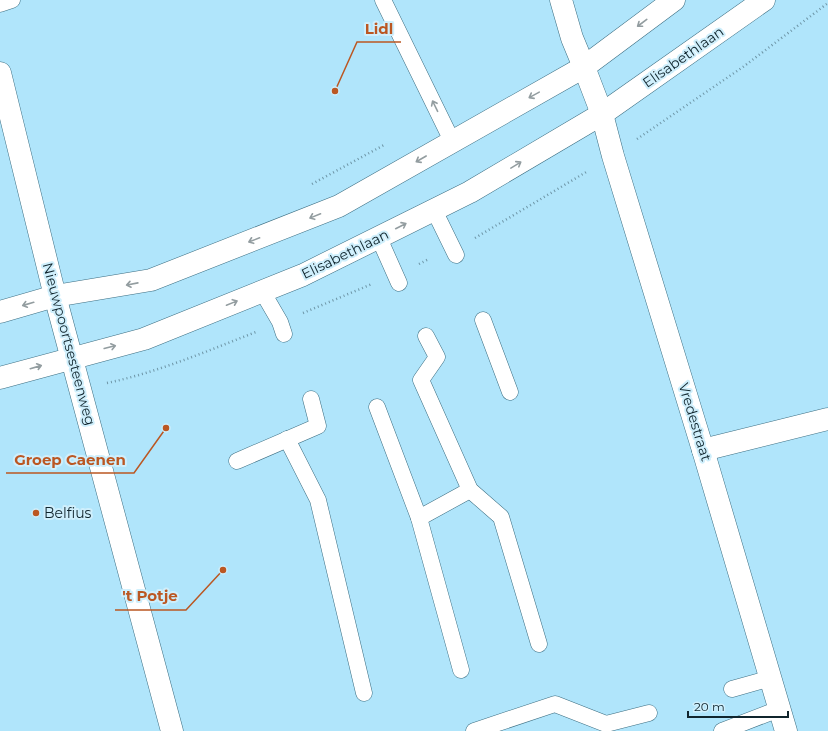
<svg xmlns="http://www.w3.org/2000/svg" width="828" height="731" viewBox="0 0 828 731" font-family="Montserrat,sans-serif">
  <rect width="100%" height="100%" fill="#b0e5fb"/>
  <g fill="none" stroke-linecap="round" stroke-linejoin="round">
    <g stroke="#3c6e82" stroke-width="17">
      <g id="service">
        <path d="M383 0 452 141"/>
        <path d="M0 4 12 0"/>
        <path d="M434 210 456 255"/>
        <path d="M379 238 399 283"/>
        <path d="M262 291 280 322 284 334"/>
        <path d="M483 320 510 392"/>
        <path d="M426 336 437 357 421 380 470 490 501 517 539 644"/>
        <path d="M377 407 419 518 461 670"/>
        <path d="M287 439 318 500 364 693"/>
        <path d="M237 461 318 426 311 399"/>
        <path d="M419 518 470 490"/>
        <path d="M732 689 771 678"/>
        <path d="M474 731 555 704 606 724 649 713"/>
        <path d="M722 731 779 709"/>
      </g>
    </g>
    <g stroke="#3c6e82" stroke-width="23">
      <g id="minor">
        <path d="M561 0 572 38 584 67"/>
        <path d="M602 114 613 156 703 450 786 731"/>
        <path d="M703 450 828 419"/>
      </g>
    </g>
    <g stroke="#3c6e82" stroke-width="23">
      <path id="tertiary" d="M0 73 55 296"/>
    </g>
    <g stroke="#3c6e82" stroke-width="23">
      <path id="secondary" d="M55 296 172 731"/>
    </g>
    <g stroke="#3c6e82" stroke-width="23">
      <g id="primary">
        <path d="M584 67 602 114"/>
        <path d="M0 312 55 296 151 280 339 206 584 67 674 0"/>
        <path d="M0 378 144 339 303 275 470 192 602 114 764 0"/>
      </g>
    </g>
    <g stroke="#6e96a7" stroke-width="2.5" stroke-dasharray="1 3" stroke-linecap="butt">
      <path d="M637 139 743 67 828 3"/>
      <path d="M312 184 384 145"/>
      <path d="M475 238 588 171"/>
      <path d="M419 264 429 259"/>
      <path d="M303 313 372 284"/>
      <path d="M107 383C159 372 207 351 256 332"/>
    </g>
    <use href="#service" stroke="#fff" stroke-width="16"/>
    <use href="#minor" stroke="#fff" stroke-width="22"/>
    <use href="#tertiary" stroke="#fff" stroke-width="22"/>
    <use href="#secondary" stroke="#fff" stroke-width="22"/>
    <use href="#primary" stroke="#fff" stroke-width="22"/>
  </g>
  <defs><path id="oneway-shaft" d="M-6 0H5M1.5-3L5.5 0L1.5 3" fill="none" stroke-width="1.6" stroke-linecap="round" stroke-linejoin="round"/></defs>
  <g stroke="#939da0">
    <use href="#oneway-shaft" transform="translate(642 23) rotate(143)"/>
    <use href="#oneway-shaft" transform="translate(534 95) rotate(151)"/>
    <use href="#oneway-shaft" transform="translate(435 106) rotate(-116)"/>
    <use href="#oneway-shaft" transform="translate(421 159) rotate(150)"/>
    <use href="#oneway-shaft" transform="translate(516 165) rotate(-31)"/>
    <use href="#oneway-shaft" transform="translate(315 216) rotate(158)"/>
    <use href="#oneway-shaft" transform="translate(401 226) rotate(-27)"/>
    <use href="#oneway-shaft" transform="translate(254 240) rotate(159)"/>
    <use href="#oneway-shaft" transform="translate(132 284) rotate(169)"/>
    <use href="#oneway-shaft" transform="translate(232 303) rotate(-22)"/>
    <use href="#oneway-shaft" transform="translate(28 304) rotate(164)"/>
    <use href="#oneway-shaft" transform="translate(110 347) rotate(-14)"/>
    <use href="#oneway-shaft" transform="translate(36 367) rotate(-16)"/>
  </g>
  <circle fill="#bb5722" stroke="#cfeffc" stroke-width="1.5" cx="36" cy="513" r="4"/>
  <g text-anchor="middle" stroke-width="4" stroke-linejoin="round" paint-order="stroke">
    <g font-size="14" fill="#10252d" stroke="#cfeffc">
      <text transform="translate(683 57) rotate(-35)" y="5">Elisabethlaan</text>
      <text transform="translate(345 254) rotate(-26)" y="5">Elisabethlaan</text>
      <text transform="translate(69 344) rotate(75)" y="5">Nieuwpoortsesteenweg</text>
      <text transform="translate(695 422) rotate(73)" y="5">Vredestraat</text>
    </g>
    <g font-size="14" fill="#10252d" stroke="#cfeffc" text-anchor="start">
      <text x="44" y="518">Belfius</text>
    </g>
  </g>
  <path fill="none" stroke="#bb5722" stroke-width="1.5" d="M335 91L357 42H401M166 428L134 473H6M223 570L186 610H115"/>
  <g fill="#bb5722" stroke="#cfeffc" stroke-width="1.5">
    <circle cx="335" cy="91" r="4"/>
    <circle cx="166" cy="428" r="4"/>
    <circle cx="223" cy="570" r="4"/>
  </g>
  <g font-size="15" text-anchor="middle" font-weight="bold" fill="#bb5722" stroke="#cfeffc" stroke-width="4" stroke-linejoin="round" paint-order="stroke">
    <text x="379" y="34">Lidl</text>
    <text x="70" y="465">Groep Caenen</text>
    <text x="150" y="601">'t Potje</text>
  </g>
  <path d="M688 711v6h100v-6" fill="none" stroke="#10252d" stroke-width="2"/>
  <text x="694" y="711" font-size="12" fill="#10252d" stroke="#cfeffc" stroke-width="3" paint-order="stroke">20 m</text>
</svg>
